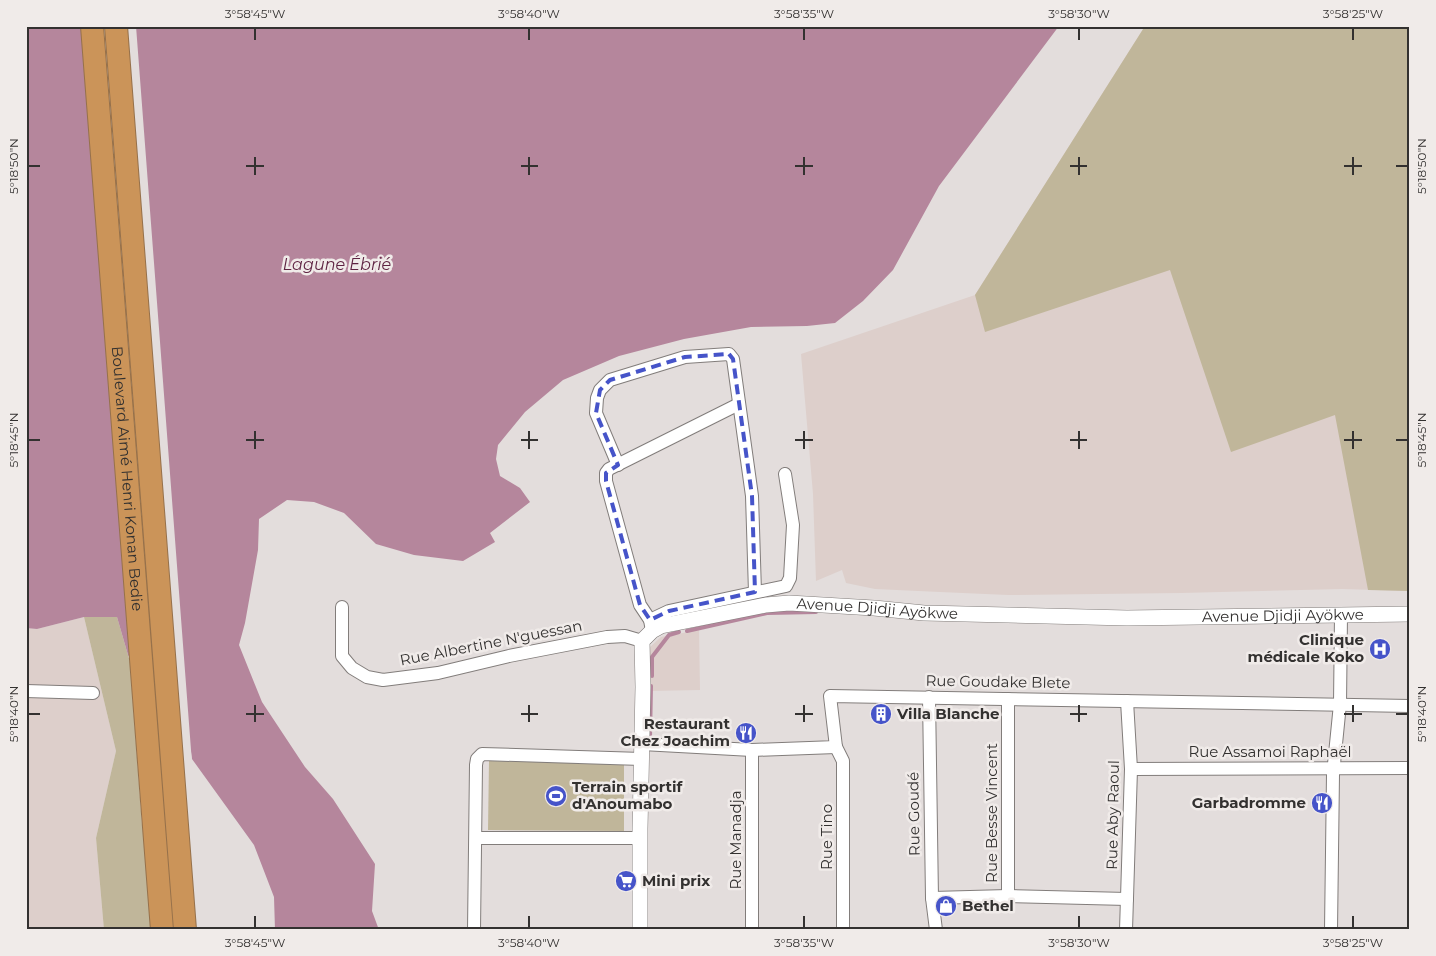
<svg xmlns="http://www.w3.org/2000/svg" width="1436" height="956" viewBox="0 0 1436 956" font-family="Montserrat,sans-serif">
  <rect width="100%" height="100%" fill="#e3dddc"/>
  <g fill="#ddcfcb">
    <path d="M1145 26H1410V591L1342 589 1181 593 1008 595 940 592 875 589 846 583 842 570 816 581 813 494 801 354 975 295Z"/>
    <path d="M84 617 116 751 96 838 104 930H26V628L37 629Z"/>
    <path d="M699 630 700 690 649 691V648L661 637Z"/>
  </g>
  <g fill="#c0b69a">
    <path d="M1145 26H1410V591L1368 590 1335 415 1231 452 1170 270 985 332 975 295Z"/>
    <path d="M84 617H117L130 662 142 825H145L153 930H104L96 838 116 751Z"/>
    <path d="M489 761 624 762V831L488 830Z"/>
  </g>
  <path fill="#b5869c" d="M26 26H1059L939 186 893 270 863 301 835 323 807 326 751 327 684 339 619 356 563 380 525 412 498 445 496 459 500 476 520 488 530 502 490 533 495 542 463 561 414 555 376 544 344 513 314 502 287 500 259 519 258 550 245 623 239 645 262 702 305 767 333 799 375 864 372 911 379 930H275L274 897 254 845 192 759 191 752 128 655 117 617H84L37 629 26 628Z"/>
  <path fill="#e3dddc" d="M81 26H136L192 763 189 759V752L130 662Z"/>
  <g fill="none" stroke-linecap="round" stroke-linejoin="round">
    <g stroke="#b5869c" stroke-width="4">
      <path d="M687 631 767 613 816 612"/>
      <path d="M652 676V657L669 635 679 632"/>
      <path d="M650 738 651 686"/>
    </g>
    <g stroke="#827d7b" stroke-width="14">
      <g id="minor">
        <path d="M618 465 596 413 597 398 600 390 610 380 685 357 729 354 733 359 752 496 755 592"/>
        <path d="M342 607V656L352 668 367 677 383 680 438 673 509 656 607 637 625 636 642 641"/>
        <path d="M650 620 669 611 786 586 790 578 793 525 785 474"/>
        <path d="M652 631 650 620 640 605 606 481V473L609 469 739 404"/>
        <path d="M26 691 93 693"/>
        <path d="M929 697 932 898 936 930"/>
        <path d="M1008 699V896"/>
        <path d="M642 744 752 750 836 747 830 696 1410 706"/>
        <path d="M836 747 843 761V930"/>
        <path d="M752 750V930"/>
        <path d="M1131 769 1410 768"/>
        <path d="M476 838H640"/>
        <path d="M932 898 1008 896 1127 899"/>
        <path d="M474 930 476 765 477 759 482 754 642 759"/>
        <path d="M1126 930 1131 769 1127 701"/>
        <path d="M1331 930 1333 774 1340 704 1341 615"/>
      </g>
    </g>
    <g stroke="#827d7b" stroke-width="16">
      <g id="tertiary">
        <path id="s1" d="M640 930V829L643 687 642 641 652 631 661 626 766 605 789 603 874 608 924 613 1127 618 1410 614"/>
      </g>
    </g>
    <g stroke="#96714b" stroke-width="24">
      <g id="motorway">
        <path id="s2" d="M92 26 162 930"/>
        <path d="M116 26 185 930"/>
      </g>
    </g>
    <use href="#minor" stroke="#fff" stroke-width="12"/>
    <use href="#tertiary" stroke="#fff" stroke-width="15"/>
    <use href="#motorway" stroke="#cb9459" stroke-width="22"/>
  </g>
  <path fill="none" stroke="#4654c9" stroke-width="4" stroke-dasharray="10 6" stroke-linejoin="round" d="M729 354 733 359 752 496 755 592 669 611 650 620 640 605 606 481V473L618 465 596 413 600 390 610 380 685 357Z"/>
  <path fill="none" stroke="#333130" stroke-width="2" d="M255 28V40M529 28V40M804 28V40M1079 28V40M1353 28V40M255 157V175M529 157V175M804 157V175M1079 157V175M1353 157V175M28 166H40M246 166H264M521 166H538M795 166H813M1070 166H1087M1344 166H1362M1396 166H1408M255 431V449M529 431V449M804 431V449M1079 431V449M1353 431V449M28 440H40M246 440H264M521 440H538M795 440H813M1070 440H1087M1344 440H1362M1396 440H1408M255 705V722M529 705V722M804 705V722M1079 705V722M1353 705V722M28 714H40M246 714H264M521 714H538M795 714H813M1070 714H1087M1344 714H1362M1396 714H1408M255 916V928M529 916V928M804 916V928M1079 916V928M1353 916V928"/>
  <defs>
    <g id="hospital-disc" transform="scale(1.125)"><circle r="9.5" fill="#4654c9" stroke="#f0ebe9"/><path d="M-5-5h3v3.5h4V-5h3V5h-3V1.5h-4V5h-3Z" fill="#fff"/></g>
    <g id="building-disc" transform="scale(1.125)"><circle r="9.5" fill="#4654c9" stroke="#f0ebe9"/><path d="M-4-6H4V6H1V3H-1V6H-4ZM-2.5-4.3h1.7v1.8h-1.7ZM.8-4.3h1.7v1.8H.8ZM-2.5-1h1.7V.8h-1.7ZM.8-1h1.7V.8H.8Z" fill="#fff"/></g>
    <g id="restaurant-disc" transform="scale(1.125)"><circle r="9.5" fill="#4654c9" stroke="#f0ebe9"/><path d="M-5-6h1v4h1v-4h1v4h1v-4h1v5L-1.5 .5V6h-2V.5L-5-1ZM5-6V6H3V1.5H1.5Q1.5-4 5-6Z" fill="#fff"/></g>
    <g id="stadium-disc" transform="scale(1.125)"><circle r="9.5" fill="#4654c9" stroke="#f0ebe9"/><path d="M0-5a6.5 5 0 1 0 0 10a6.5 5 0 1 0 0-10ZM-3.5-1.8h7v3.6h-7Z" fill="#fff"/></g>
    <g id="supermarket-disc" transform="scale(1.125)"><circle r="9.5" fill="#4654c9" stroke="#f0ebe9"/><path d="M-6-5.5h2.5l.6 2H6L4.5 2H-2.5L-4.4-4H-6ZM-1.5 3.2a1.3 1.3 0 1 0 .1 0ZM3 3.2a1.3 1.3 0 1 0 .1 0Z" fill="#fff"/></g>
    <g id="shop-disc" transform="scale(1.125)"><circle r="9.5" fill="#4654c9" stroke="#f0ebe9"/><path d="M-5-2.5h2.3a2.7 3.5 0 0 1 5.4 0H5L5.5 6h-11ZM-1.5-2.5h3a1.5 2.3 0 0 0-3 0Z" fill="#fff"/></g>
  </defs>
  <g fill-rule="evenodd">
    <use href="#hospital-disc" x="1380" y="649"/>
    <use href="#building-disc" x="881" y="714"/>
    <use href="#restaurant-disc" x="746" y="733"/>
    <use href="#stadium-disc" x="556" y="796"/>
    <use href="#restaurant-disc" x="1322" y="803"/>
    <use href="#supermarket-disc" x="626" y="881"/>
    <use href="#shop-disc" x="946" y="906"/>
  </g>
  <g text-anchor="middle" stroke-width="5" stroke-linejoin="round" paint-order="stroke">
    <g font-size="15" fill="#333130" stroke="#f0ebe9">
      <text dy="5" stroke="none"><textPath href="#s2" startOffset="454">Boulevard Aimé Henri Konan Bedie</textPath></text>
      <text dy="5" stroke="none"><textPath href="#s1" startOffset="532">Avenue Djidji Ayökwe</textPath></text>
      <text dy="5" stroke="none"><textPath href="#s1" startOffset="938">Avenue Djidji Ayökwe</textPath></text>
      <text transform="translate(491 643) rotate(-11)" y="5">Rue Albertine N'guessan</text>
      <text transform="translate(998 682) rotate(1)" y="5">Rue Goudake Blete</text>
      <text x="1270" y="757">Rue Assamoi Raphaël</text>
      <text transform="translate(992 813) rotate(-90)" y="5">Rue Besse Vincent</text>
      <text transform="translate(914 814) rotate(-91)" y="5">Rue Goudé</text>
      <text transform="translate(1113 815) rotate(-89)" y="5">Rue Aby Raoul</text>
      <text transform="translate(827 837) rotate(-90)" y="5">Rue Tino</text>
      <text transform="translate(736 840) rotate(-90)" y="5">Rue Manadja</text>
    </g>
    <g font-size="15" font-weight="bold" fill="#333130" stroke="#f0ebe9" text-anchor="start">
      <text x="1364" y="645" text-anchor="end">Clinique<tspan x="1364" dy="17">médicale Koko</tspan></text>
      <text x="897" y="719">Villa Blanche</text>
      <text x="730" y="729" text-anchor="end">Restaurant<tspan x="730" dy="17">Chez Joachim</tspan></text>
      <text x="572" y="792">Terrain sportif<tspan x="572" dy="17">d'Anoumabo</tspan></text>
      <text x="1306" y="808" text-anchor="end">Garbadromme</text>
      <text x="642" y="886">Mini prix</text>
      <text x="962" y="911">Bethel</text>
    </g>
    <g font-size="16" font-style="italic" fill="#5e2342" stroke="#f0ebe9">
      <text x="337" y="270">Lagune Ébrié</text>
    </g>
  </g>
  <rect width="1436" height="956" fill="none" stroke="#f0ebe9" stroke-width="55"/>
  <rect x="28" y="28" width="1380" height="900" fill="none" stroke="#333130" stroke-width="2"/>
  <g font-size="12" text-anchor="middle" fill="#333130">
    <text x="255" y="18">3°58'45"W</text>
    <text x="529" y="18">3°58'40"W</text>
    <text x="804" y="18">3°58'35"W</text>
    <text x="1079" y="18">3°58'30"W</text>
    <text x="1353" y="18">3°58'25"W</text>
    <text transform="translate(14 166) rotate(-90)" y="4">5°18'50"N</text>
    <text transform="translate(1422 166) rotate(-90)" y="4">5°18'50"N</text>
    <text transform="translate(14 440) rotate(-90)" y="4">5°18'45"N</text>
    <text transform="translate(1422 440) rotate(-90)" y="4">5°18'45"N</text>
    <text transform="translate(14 714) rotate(-90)" y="4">5°18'40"N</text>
    <text transform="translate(1422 714) rotate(-90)" y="4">5°18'40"N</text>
    <text x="255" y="947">3°58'45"W</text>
    <text x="529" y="947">3°58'40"W</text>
    <text x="804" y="947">3°58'35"W</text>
    <text x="1079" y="947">3°58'30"W</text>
    <text x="1353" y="947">3°58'25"W</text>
  </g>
</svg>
